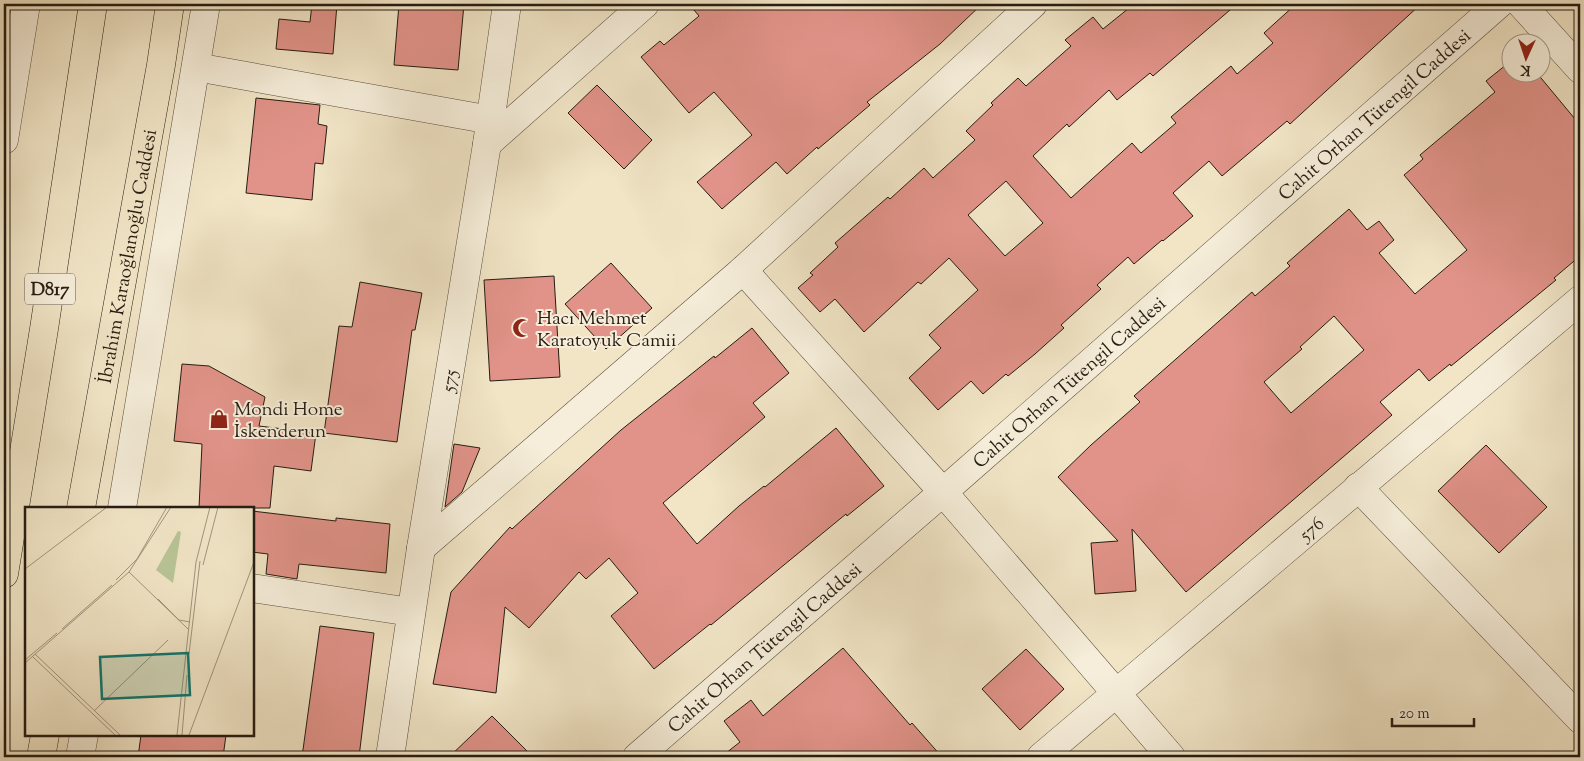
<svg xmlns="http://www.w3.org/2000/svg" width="1584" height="761" viewBox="0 0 1584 761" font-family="'Sorts Mill Goudy',serif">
  <rect width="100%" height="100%" fill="#f1e5c6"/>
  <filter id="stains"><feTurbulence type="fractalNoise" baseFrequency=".004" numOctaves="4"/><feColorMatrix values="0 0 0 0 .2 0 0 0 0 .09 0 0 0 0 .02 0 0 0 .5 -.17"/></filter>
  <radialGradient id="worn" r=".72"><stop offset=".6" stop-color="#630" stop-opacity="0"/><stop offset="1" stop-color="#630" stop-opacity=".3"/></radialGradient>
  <g fill="#e19389" stroke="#261c12" fill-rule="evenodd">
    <path d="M312 4H337L333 54 276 49 279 19 310 22Z"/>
    <path d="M399 4H464L458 70 394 65Z"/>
    <path d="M689 4H982L940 44 867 102 870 105 818 149 817 147 787 174 776 162 722 209 697 182 752 135 714 92 689 113 641 57 660 41 664 45 699 16Z"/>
    <path d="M1134 4H1237L1153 76 1150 73 1117 100 1109 90 1069 127 1067 124 1033 156 1071 198 1132 143 1141 153 1176 123 1171 117 1231 66 1237 74 1273 43 1264 33 1296 4H1421L1290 124 1287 121 1222 176 1209 161 1173 193 1193 216 1163 241 1162 240 1134 264 1128 257 1097 285 1101 289 1061 325 1064 328 1035 354 1008 376 1006 374 983 394 971 381 938 410 909 378 941 348 929 335 978 290 949 258 921 284 918 282 864 332 835 299 820 312 798 288 813 275 810 273 838 247 835 243 888 197 890 199 924 168 933 178 975 140 966 131 993 105 991 103 1018 78 1026 86 1071 46 1065 40 1093 17 1103 29ZM1006 181 1043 223 1005 256 968 215Z"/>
    <path d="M1512 60V72H1536L1580 125V256L1554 278 1556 280 1451 366 1450 364 1429 381 1419 369 1380 402 1392 415 1186 592 1132 529 1136 591 1095 594 1091 543 1118 541 1058 477 1091 445 1140 402 1134 396 1252 292 1255 296 1290 266 1287 263 1349 209 1367 230 1379 221 1394 240 1379 253 1415 294 1467 250 1404 175 1423 159 1420 155 1495 92 1486 81ZM1334 316 1364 350 1291 413 1264 382 1302 349 1300 347Z"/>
    <path d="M597 85 652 140 624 169 568 113Z"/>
    <path d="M256 98 320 105 318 124 327 126 323 164 315 163 312 200 246 193Z"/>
    <path d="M611 263 652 308 606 349 565 304Z"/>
    <path d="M554 276 560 377 490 381 484 280Z"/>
    <path d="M360 282 422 293 415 330H412L397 442 324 433 339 326 352 327Z"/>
    <path d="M752 328 789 373 753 403 765 417 663 503 697 544 739 506 764 486 765 487 836 428 884 486 847 516 846 514 711 625 710 624 654 669 611 616 638 593 609 558 586 579 579 572 529 628 505 607 496 693 433 684 451 592 510 527 512 529 621 430 714 356 715 358Z"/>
    <path d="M182 364 209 366 265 397 259 426 316 433 311 471 274 466 270 508H199L202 444 174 441Z"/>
    <path d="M454 444 480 448 462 492 445 507Z"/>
    <path d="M1486 445 1547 507 1499 553 1438 491Z"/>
    <path d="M252 511 336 521V518L390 524 386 573 299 564 297 579 266 574 268 554 252 552Z"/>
    <path d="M320 626 374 633 359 757H302Z"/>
    <path d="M843 648 910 725 912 723 942 757H721L740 742 724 721 751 700 763 716Z"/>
    <path d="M1026 649 1064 689 1020 730 982 689Z"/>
    <path d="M492 716 533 757H449Z"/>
    <path d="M141 735H226L223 757H138Z"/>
  </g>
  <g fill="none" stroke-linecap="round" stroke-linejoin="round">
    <g stroke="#594e3f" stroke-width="29">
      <g id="minor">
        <path d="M1521 4 1580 69"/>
        <path d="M196 67 491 120"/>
        <path d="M4 140 26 4"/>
        <path d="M487 144 645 4"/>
        <path d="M743 270 943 492 1171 757"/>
        <path d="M1358 487 1580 719"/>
        <path d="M122 508 206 4"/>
        <path d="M421 548 743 270 1033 4"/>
        <path d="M252 588 411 612"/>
        <path d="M80 757 84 735"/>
        <path id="s1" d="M390 757 421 548 487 144 507 4"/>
        <path id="s2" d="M637 757 943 492 1499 4"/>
        <path id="s3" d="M1041 757 1580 300"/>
      </g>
    </g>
    <g stroke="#261c12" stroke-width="29">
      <g id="highway">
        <path id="s4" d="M81 508 161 65 170 4"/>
        <path d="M4 574 44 329 93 4"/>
        <path d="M41 757 45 735"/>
      </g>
    </g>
    <use href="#minor" stroke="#f6eeda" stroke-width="28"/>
    <use href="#highway" stroke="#f1e5c6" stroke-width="28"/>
  </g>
  <defs>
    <g id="mosque-bare" transform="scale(1.5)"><path d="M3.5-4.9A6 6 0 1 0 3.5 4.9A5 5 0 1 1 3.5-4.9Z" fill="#8f2418" stroke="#f6eeda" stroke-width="2.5" paint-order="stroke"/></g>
    <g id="shop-bare" transform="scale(1.5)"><path d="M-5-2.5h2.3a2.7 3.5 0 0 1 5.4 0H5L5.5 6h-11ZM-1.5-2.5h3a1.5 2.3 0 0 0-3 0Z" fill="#8f2418" stroke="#f6eeda" stroke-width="2.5" paint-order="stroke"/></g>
  </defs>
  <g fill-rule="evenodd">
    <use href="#mosque-bare" x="522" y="328"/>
    <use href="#shop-bare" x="219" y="419"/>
  </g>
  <g text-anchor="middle" stroke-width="4" stroke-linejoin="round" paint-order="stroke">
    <rect fill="#f6eeda" stroke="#645b4e" stroke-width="1" x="25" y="273.5" width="50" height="31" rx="4"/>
    <g font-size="18" font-weight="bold" fill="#261c12">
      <text x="50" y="295">D817</text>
    </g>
    <g font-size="19" fill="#261c12" stroke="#f6eeda">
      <text dy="7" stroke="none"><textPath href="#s2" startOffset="978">Cahit Orhan Tütengil Caddesi</textPath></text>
      <text dy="7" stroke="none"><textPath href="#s4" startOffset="256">İbrahim Karaoğlanoğlu Caddesi</textPath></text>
      <text dy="7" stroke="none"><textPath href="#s1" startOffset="381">575</textPath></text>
      <text dy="7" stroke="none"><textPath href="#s2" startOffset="572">Cahit Orhan Tütengil Caddesi</textPath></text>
      <text dy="7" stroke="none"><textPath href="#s3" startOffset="354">576</textPath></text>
      <text dy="7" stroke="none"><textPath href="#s2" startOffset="168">Cahit Orhan Tütengil Caddesi</textPath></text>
    </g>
    <g font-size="19" fill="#261c12" stroke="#f6eeda" text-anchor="start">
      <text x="537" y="324">Hacı Mehmet<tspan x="537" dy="22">Karatoyuk Camii</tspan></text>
      <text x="234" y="415">Mondi Home<tspan x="234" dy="22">İskenderun</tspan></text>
    </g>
  </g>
  <g transform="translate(25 507)">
    <rect width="229" height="229" fill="#f1e5c6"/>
    <path d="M153 24 156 25 148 76 131 63Z" fill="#b9c596"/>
    <path fill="none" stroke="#a0957e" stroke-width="1" d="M178 58 193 0M0 62 82 0M104 65 163 122M91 73 112 52 142 0M133 92 154 113 165 115M37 122 87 78M10 147 95 228M164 147 175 54M8 150 90 228M0 153 32 126M0 156 104 65 146 0M69 204 143 133M152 228 171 55 185 0M157 228 162 168M164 228 229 55"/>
    <path fill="#0f766e" fill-opacity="0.15" stroke="#0f766e" stroke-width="2.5" d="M163 146 165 188 77 192 75 150Z"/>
    <rect width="229" height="229" fill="none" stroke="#261c12" stroke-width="2.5"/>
  </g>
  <rect width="1584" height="761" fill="none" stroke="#f1e5c6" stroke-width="20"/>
  <rect x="5" y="5" width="1574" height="751" fill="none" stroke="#261c12" stroke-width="2.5"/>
  <rect x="10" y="10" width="1564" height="741" fill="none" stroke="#261c12"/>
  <g transform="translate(1526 58) rotate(183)"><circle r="24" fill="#f6eeda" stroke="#a39a8a"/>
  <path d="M0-4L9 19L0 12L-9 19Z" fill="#8f2418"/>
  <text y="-8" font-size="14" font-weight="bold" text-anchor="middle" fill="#261c12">K</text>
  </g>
  <path d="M1392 718v8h82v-8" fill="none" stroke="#261c12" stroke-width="2.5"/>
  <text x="1399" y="718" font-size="15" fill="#261c12" stroke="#f6eeda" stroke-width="4" paint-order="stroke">20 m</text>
  <rect width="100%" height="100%" filter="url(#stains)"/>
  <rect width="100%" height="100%" fill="url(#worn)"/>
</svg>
